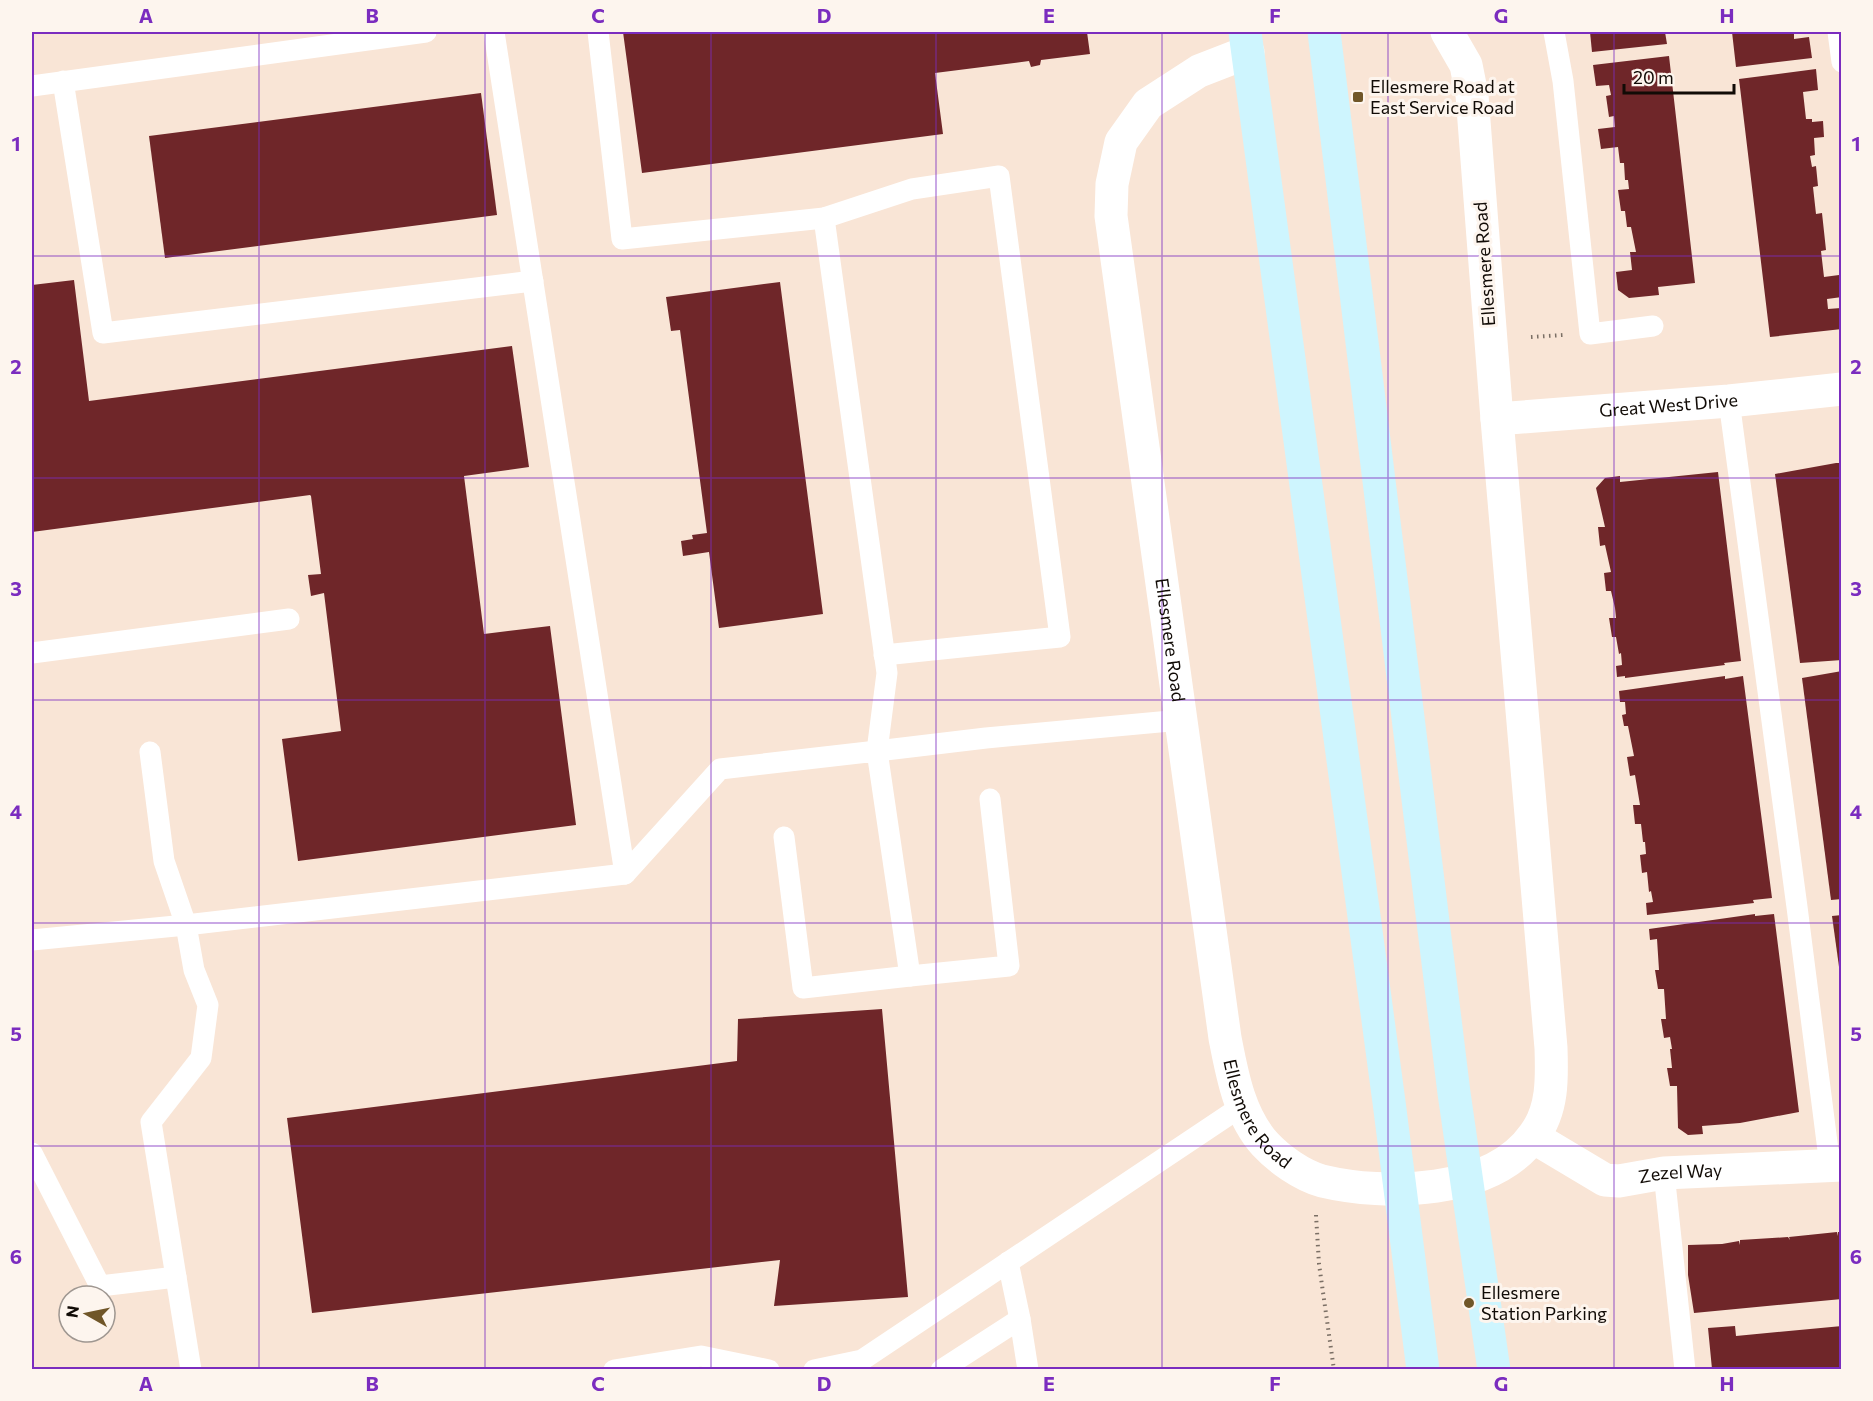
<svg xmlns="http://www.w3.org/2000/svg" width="1873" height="1401" viewBox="0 0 1873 1401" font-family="Commissioner,sans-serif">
  <rect width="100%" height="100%" fill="#f9e5d6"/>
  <g fill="#6f2629">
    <path d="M623 32H1087L1090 54 1041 60 1040 65 1031 67 1029 61 935 73 943 134 642 173Z"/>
    <path d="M1590 32H1665L1667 44 1592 52Z"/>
    <path d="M1732 32H1794V39L1809 37 1812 58 1736 67Z"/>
    <path d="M1669 56 1695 283 1658 287 1659 295 1629 298 1618 290 1616 272 1632 270 1630 252H1636L1631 227H1627L1625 211H1621L1618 190 1629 189 1628 180H1625L1624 163H1620L1618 147 1601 149 1598 129 1615 127 1614 116 1609 117 1606 96 1611 95 1609 85 1596 86 1593 65Z"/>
    <path d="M1816 69 1818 90 1803 92 1806 119H1812V122L1823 121 1824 137 1814 138 1815 155 1810 156 1812 167 1816 166 1818 186 1813 187 1816 214 1822 213 1826 250 1821 251 1824 277 1839 275 1842 292V297L1827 299 1828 309 1841 308 1842 329 1770 337 1739 79Z"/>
    <path d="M481 93 497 215 165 258 149 136Z"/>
    <path d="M74 280 89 401 512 346 529 467 464 476 484 634 550 626 576 825 298 861 282 739 341 731 324 593 311 596 308 575 321 574 311 496 310 495 32 532V285Z"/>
    <path d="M780 282 823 614 719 628 709 552 683 556 681 541 693 539 692 535 707 533 680 330 671 331 666 297Z"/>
    <path d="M1836 463H1842V660L1800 663 1775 474Z"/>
    <path d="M1718 472 1741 661 1724 663 1725 665 1625 678V676L1617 677 1616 666 1622 665 1621 653 1619 654 1616 637H1612L1609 618H1616L1615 608 1611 591H1606L1604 573 1611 572 1605 545 1600 546 1598 527H1605L1596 488 1605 478 1620 476V482Z"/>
    <path d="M1842 671V899L1831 900 1802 678Z"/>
    <path d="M1725 676V679L1743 676 1772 898 1753 900 1754 903 1647 915 1646 903 1653 902 1651 891 1649 892 1647 872 1642 873 1640 855 1646 854 1645 842H1643L1641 824H1635L1633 805H1640L1635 775 1630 776 1627 757 1634 756 1628 726H1624L1622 715 1626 714 1625 702H1620L1619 691Z"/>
    <path d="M1755 914V916L1774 914 1799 1112 1740 1123 1702 1126 1703 1134 1688 1135 1678 1128 1677 1086H1670L1667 1068H1672L1670 1049H1672L1670 1037 1664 1038 1661 1019H1666L1664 989H1658L1655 970H1659L1657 939 1650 940 1649 929Z"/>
    <path d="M1842 915V974H1840L1832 916Z"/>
    <path d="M882 1009 908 1297 774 1306 780 1260 312 1313 287 1118 737 1061 738 1019Z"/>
    <path d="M1837 1232 1838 1236V1232H1842V1299L1694 1313 1688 1275V1245L1722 1244 1739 1241 1740 1245V1240L1788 1237 1790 1240 1789 1237Z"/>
    <path d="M1735 1326 1736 1336 1842 1326V1367L1811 1370H1733L1732 1367 1712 1369 1708 1328Z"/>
  </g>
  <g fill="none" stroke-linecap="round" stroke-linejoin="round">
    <g stroke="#7b6f65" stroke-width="4" stroke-dasharray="1.5 4.5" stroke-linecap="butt">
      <path d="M1531 337 1563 335"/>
      <path d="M1316 1215 1319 1264 1334 1370"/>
    </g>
    <g stroke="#fff" stroke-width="21">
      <path d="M494 32 625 874"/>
      <path d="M598 32 622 239 824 218 912 189 999 176 1060 637 884 655"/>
      <path d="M1554 32 1563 81 1590 334 1653 326"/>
      <path d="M1838 32 1842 62"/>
      <path d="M63 81 103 333 533 281"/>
      <path d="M32 86 426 32"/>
      <path d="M824 218 887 673 877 751 986 738 1181 720"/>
      <path d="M1729 401 1797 907 1830 1166"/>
      <path d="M32 653 289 619"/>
      <path d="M150 752 164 861 186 925 625 874 720 769 877 751 910 976 803 988 784 837"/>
      <path d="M32 940 186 925 194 970 208 1005 201 1058 151 1122 191 1370"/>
      <path d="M910 976 1009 966 990 799"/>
      <path d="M32 1153 100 1286 176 1277"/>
      <path d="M1664 1173 1685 1370"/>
      <path d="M1008 1262 1020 1319"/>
      <path d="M614 1370 701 1356 769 1370"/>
      <path d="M814 1370 862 1360 1242 1106"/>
      <path d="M941 1370 1020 1319 1028 1370"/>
    </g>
    <g stroke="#fff" stroke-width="33">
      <path id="s1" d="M1248 52 1199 71 1148 104 1121 142 1112 184 1111 216 1225 1038C1232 1074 1239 1115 1265 1144 1279 1159 1301 1175 1322 1181 1385 1196 1492 1195 1534 1135 1553 1110 1552 1078 1551 1048L1497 419 1472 95 1466 65 1447 32"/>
      <path id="s2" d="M1497 419 1729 401 1842 389"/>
      <path id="s3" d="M1533 1137 1605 1180 1619 1181 1664 1173 1842 1165"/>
    </g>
    <g stroke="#cef5fe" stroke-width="33">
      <path d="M1245 32 1389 1102 1423 1370"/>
      <path d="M1324 32 1454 1093 1494 1370"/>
    </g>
  </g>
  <path fill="none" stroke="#7b2cbf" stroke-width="1.5" stroke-opacity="0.55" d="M259 32V1370M485 32V1370M711 32V1370M936 32V1370M1162 32V1370M1388 32V1370M1614 32V1370M32 256H1842M32 478H1842M32 700H1842M32 923H1842M32 1146H1842"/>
  <g fill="#705628" stroke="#fdf5ee" stroke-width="2">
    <rect x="1352" y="91" width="12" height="12" rx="3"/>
    <circle cx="1469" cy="1303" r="6"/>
  </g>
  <g text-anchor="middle" stroke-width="6" stroke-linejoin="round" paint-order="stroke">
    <g font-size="18" fill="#110b06" stroke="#fdf5ee" text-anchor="start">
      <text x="1370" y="93">Ellesmere Road at<tspan x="1370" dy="21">East Service Road</tspan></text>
      <text x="1481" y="1299">Ellesmere<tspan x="1481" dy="21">Station Parking</tspan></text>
    </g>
    <g font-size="18" fill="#110b06" stroke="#fdf5ee">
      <text transform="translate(1485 264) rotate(-94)" y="6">Ellesmere Road</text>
      <text dy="6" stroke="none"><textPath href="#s2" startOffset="172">Great West Drive</textPath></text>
      <text dy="6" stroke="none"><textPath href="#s1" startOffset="663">Ellesmere Road</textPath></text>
      <text dy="6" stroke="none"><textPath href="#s1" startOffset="1149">Ellesmere Road</textPath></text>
      <text dy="6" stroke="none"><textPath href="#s3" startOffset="160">Zezel Way</textPath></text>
    </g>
  </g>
  <rect width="1873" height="1401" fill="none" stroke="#fdf5ee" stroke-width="66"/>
  <g transform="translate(87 1314) rotate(279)"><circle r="28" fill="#fdf5ee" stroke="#9f9791" stroke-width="1.5"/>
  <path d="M0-4.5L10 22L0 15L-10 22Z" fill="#705628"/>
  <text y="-9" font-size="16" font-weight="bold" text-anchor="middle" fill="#110b06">N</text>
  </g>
  <path d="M1624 84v9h110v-9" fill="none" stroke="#110b06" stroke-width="3"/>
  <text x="1633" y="84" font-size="18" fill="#110b06" stroke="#fdf5ee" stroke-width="4.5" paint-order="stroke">20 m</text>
  <rect x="33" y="33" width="1807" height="1335" fill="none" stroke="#7b2cbf" stroke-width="2"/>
  <g font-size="20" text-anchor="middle" font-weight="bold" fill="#7b2cbf">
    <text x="146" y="23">A</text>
    <text x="372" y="23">B</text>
    <text x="598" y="23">C</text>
    <text x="824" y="23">D</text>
    <text x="1049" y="23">E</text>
    <text x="1275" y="23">F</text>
    <text x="1501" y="23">G</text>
    <text x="1727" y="23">H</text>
    <text x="16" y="151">1</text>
    <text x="1856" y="151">1</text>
    <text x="16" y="374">2</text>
    <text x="1856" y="374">2</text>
    <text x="16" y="596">3</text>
    <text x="1856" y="596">3</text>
    <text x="16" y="819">4</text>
    <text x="1856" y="819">4</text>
    <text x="16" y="1041">5</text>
    <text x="1856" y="1041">5</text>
    <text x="16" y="1264">6</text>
    <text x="1856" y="1264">6</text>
    <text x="146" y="1391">A</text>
    <text x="372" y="1391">B</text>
    <text x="598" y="1391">C</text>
    <text x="824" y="1391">D</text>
    <text x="1049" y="1391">E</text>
    <text x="1275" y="1391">F</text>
    <text x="1501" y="1391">G</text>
    <text x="1727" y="1391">H</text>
  </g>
</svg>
